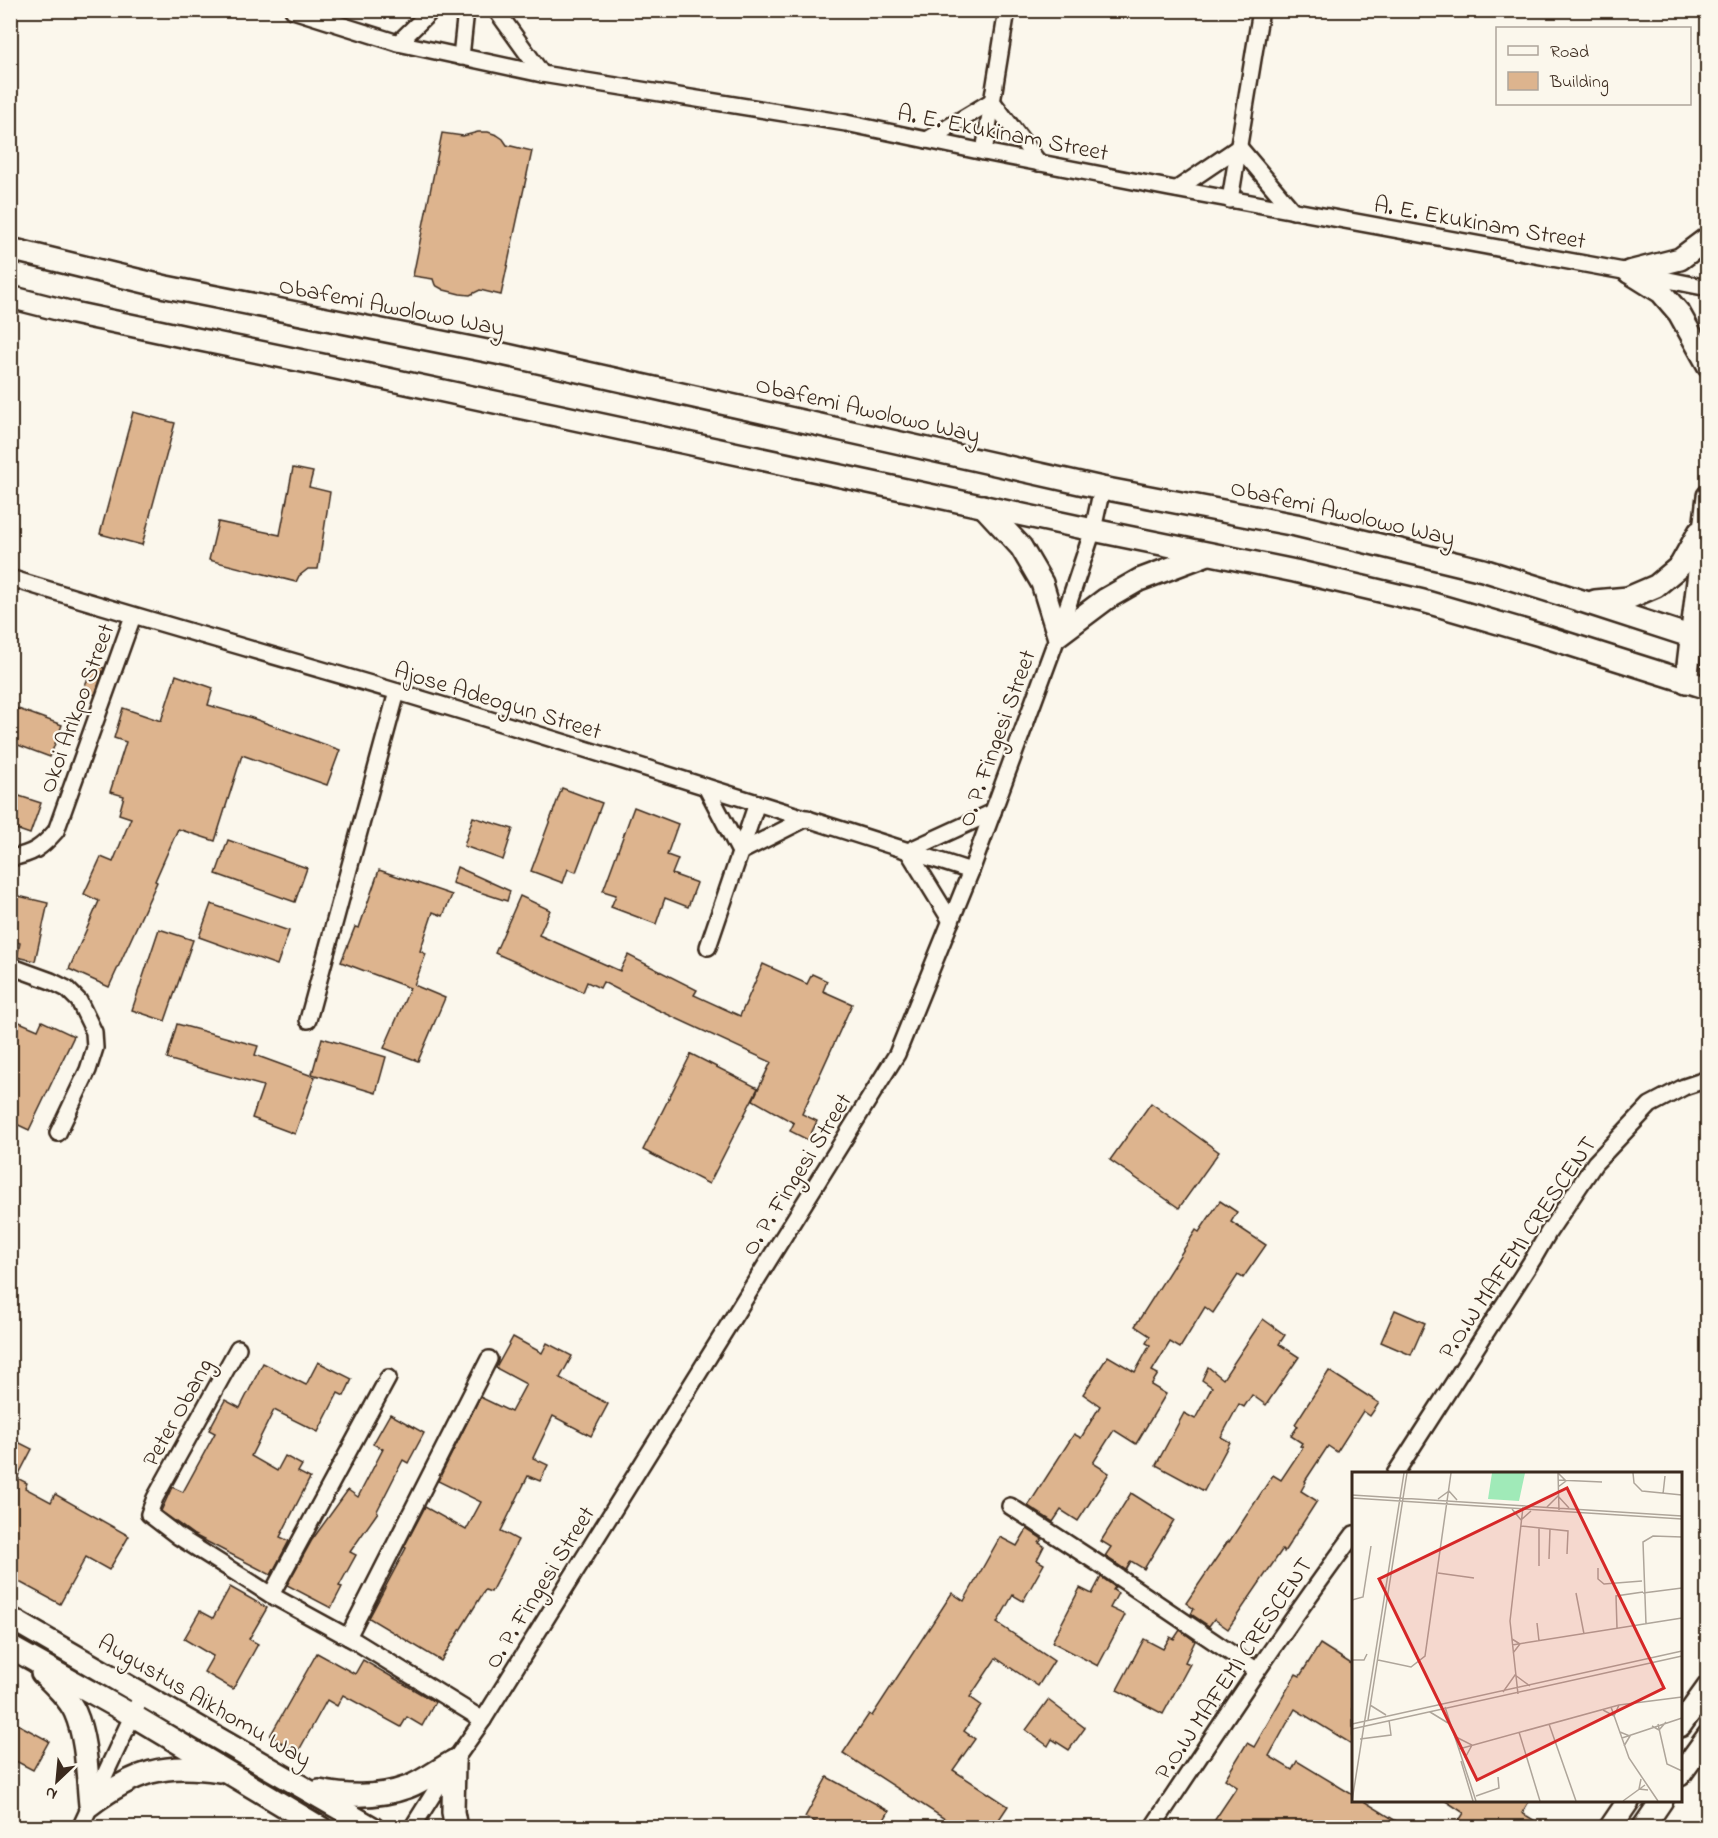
<svg xmlns="http://www.w3.org/2000/svg" width="1718" height="1838" viewBox="0 0 1718 1838" font-family="'Indie Flower',sans-serif">
  <rect width="100%" height="100%" fill="#fbf7ec"/>
  <filter id="ink" filterUnits="userSpaceOnUse"><feTurbulence type="fractalNoise" baseFrequency=".0167" numOctaves="2"/><feDisplacementMap in="SourceGraphic" scale="12" xChannelSelector="R" yChannelSelector="G"/><feConvolveMatrix kernelMatrix="1 2 1 2 8 2 1 2 1" color-interpolation-filters="sRGB"/></filter>
  <g filter="url(#ink)">
    <g fill="#ddb48e" stroke="#3b2a1e" stroke-width="1.5">
      <path d="M478 132H488L497 135 503 139 507 145 532 151 501 295 480 290 470 295 460 294 444 290 435 285 433 279 413 276 442 133 463 136Z"/>
      <path d="M133 412 175 423 142 545 100 534Z"/>
      <path d="M293 468 313 472 309 487 330 492 318 569H308L299 576 296 582 209 560 218 522 280 535Z"/>
      <path d="M94 664 104 668 95 695 83 690Z"/>
      <path d="M176 675 213 688 208 705 252 718 340 750 327 785 242 755 215 841 178 829 155 881 157 882 109 987 69 969 99 901 84 894 101 857 113 862 131 818 119 814 124 796 110 792 126 742 114 738 123 708 161 721Z"/>
      <path d="M10 706 62 725 50 757 10 742Z"/>
      <path d="M562 788 602 803 576 872 568 869 563 883 531 871Z"/>
      <path d="M10 793 41 803 30 834 10 827Z"/>
      <path d="M634 807 678 824 667 855 678 859 672 874 697 883 688 907 665 898 656 924 611 907 616 895 603 891Z"/>
      <path d="M473 817 513 829 503 860 464 846Z"/>
      <path d="M228 840 307 868 295 902 216 874Z"/>
      <path d="M457 867 510 891 507 901 452 883Z"/>
      <path d="M379 870 452 895 443 916 433 912 420 951 426 954 414 985 445 998 418 1061 384 1048 410 988 341 962 355 927 359 928Z"/>
      <path d="M10 894 48 903 35 961 17 957 20 943 10 940Z"/>
      <path d="M520 896 550 910 539 935 620 971 628 955 697 990 694 995 740 1016 763 964 807 984 812 974 827 981 823 991 852 1004 802 1114 817 1121 808 1140 790 1131 794 1123 753 1100 771 1062 656 1009 603 982 600 988 587 982 583 992 495 953Z"/>
      <path d="M211 904 289 931 277 965 199 937Z"/>
      <path d="M159 929 193 940 165 1021 132 1010Z"/>
      <path d="M10 1018 38 1030 42 1021 74 1036 29 1130 10 1121Z"/>
      <path d="M177 1024 258 1046 255 1055 315 1077 295 1134 252 1118 263 1086 167 1059Z"/>
      <path d="M322 1038 386 1057 376 1093 312 1074Z"/>
      <path d="M691 1054 758 1088 709 1184 643 1150Z"/>
      <path d="M1151 1103 1219 1152 1179 1208 1110 1160Z"/>
      <path d="M1220 1201 1237 1212 1231 1222 1266 1245 1243 1278 1238 1275 1213 1313 1205 1307 1180 1348 1170 1342 1152 1371 1158 1374 1151 1385 1166 1394 1136 1444 1114 1430 1093 1463 1109 1473 1078 1521 1061 1510 1053 1522 1028 1506 1074 1434 1081 1438 1100 1406 1083 1394 1108 1356 1135 1372 1150 1345 1146 1343 1150 1336 1135 1326 1196 1230 1199 1232Z"/>
      <path d="M1395 1310 1425 1323 1411 1355 1381 1342Z"/>
      <path d="M1263 1319 1285 1335 1279 1344 1299 1357 1266 1405 1252 1395 1244 1407 1239 1404 1221 1437 1230 1442 1204 1491 1156 1465 1184 1413 1195 1419 1212 1387 1202 1380 1208 1367 1223 1379Z"/>
      <path d="M513 1337 542 1353 547 1343 572 1356 560 1378 608 1404 591 1436 553 1416 533 1458 548 1465 540 1481 528 1476 501 1531 518 1540 491 1592 485 1590 441 1661 369 1618 406 1548 404 1547 425 1507 466 1530 481 1502 438 1481 480 1397 511 1412 526 1384 496 1368Z"/>
      <path d="M318 1362 352 1379 344 1396 338 1393 318 1432 274 1410 251 1456 277 1471 285 1456 302 1465 298 1472 310 1478 280 1537 289 1541 271 1575 194 1535 161 1511 172 1487 183 1492 215 1433 209 1430 225 1400 240 1408 263 1363 306 1385Z"/>
      <path d="M1329 1371 1379 1403 1370 1416 1363 1411 1337 1452 1328 1446 1305 1481 1306 1482 1301 1491 1317 1501 1284 1552 1282 1550 1228 1629 1214 1619 1209 1626 1191 1614 1194 1609 1186 1603 1228 1541 1229 1542 1273 1475 1281 1480 1303 1447 1300 1446 1302 1443 1291 1436 1298 1426 1295 1424Z"/>
      <path d="M390 1414 424 1433 408 1463 403 1460 377 1511 378 1512 350 1552 356 1555 339 1586 342 1587 331 1608 287 1585 312 1540 348 1490 358 1497 383 1449 373 1444Z"/>
      <path d="M10 1438 32 1449 17 1478 27 1483 25 1488 51 1502 55 1494 129 1536 109 1570 86 1557 60 1604 10 1577Z"/>
      <path d="M1131 1493 1174 1520 1144 1569 1131 1561 1126 1570 1105 1556 1111 1547 1101 1541Z"/>
      <path d="M1027 1529 1042 1539 1039 1543 1044 1546 1037 1560 1044 1564 1023 1601 1013 1595 997 1623 1054 1661 1038 1686 996 1658 970 1697 981 1705 964 1731 975 1739 953 1770 1008 1806 994 1827H957L843 1753 869 1714 872 1716 952 1593 964 1601 1000 1537 1017 1546Z"/>
      <path d="M1101 1577 1115 1587 1113 1590 1118 1593 1110 1608 1125 1615 1098 1666 1052 1642 1080 1588 1092 1594Z"/>
      <path d="M230 1587 267 1608 249 1639 258 1644 233 1689 204 1672 213 1656 184 1639 200 1611 213 1618Z"/>
      <path d="M1180 1630 1195 1641 1185 1662 1190 1664 1163 1714 1117 1690 1144 1639 1163 1649 1170 1637 1174 1639Z"/>
      <path d="M1320 1644 1353 1665V1745L1295 1709 1269 1756 1292 1770 1297 1761 1353 1795V1800H1362L1406 1827H1210L1237 1787 1225 1779 1247 1743 1254 1747 1296 1674 1300 1676Z"/>
      <path d="M317 1653 355 1674 363 1660 435 1702 422 1726 407 1717 401 1727 343 1695 337 1706 327 1700 298 1752 270 1736Z"/>
      <path d="M1048 1700 1085 1728 1069 1750 1052 1739 1048 1746 1026 1730Z"/>
      <path d="M10 1720 49 1741 33 1770 10 1758Z"/>
      <path d="M827 1777 889 1811 880 1827H825L805 1817Z"/>
      <path d="M1444 1800H1530L1522 1813 1545 1827H1455L1464 1813Z"/>
    </g>
    <g fill="none" stroke-linecap="round" stroke-linejoin="round">
      <g stroke="#3b2a1e" stroke-width="20">
        <g id="street">
          <path d="M293 10 398 43 542 74 846 123 984 152 1169 188 1629 272 1708 288"/>
          <path d="M496 10 542 74"/>
          <path d="M398 43 432 10"/>
          <path d="M461 57 466 10"/>
          <path d="M927 140 992 101 1039 163"/>
          <path d="M984 152 1007 10"/>
          <path d="M1177 189 1239 147 1293 211"/>
          <path d="M1230 200 1261 10"/>
          <path d="M10 578C139 618 269 654 398 692 590 749 780 810 971 871"/>
          <path d="M706 787 740 852 807 818"/>
          <path d="M10 858C33 854 41 848 56 831L133 616"/>
          <path d="M951 921 908 851 993 812"/>
          <path d="M708 947 757 803"/>
          <path d="M10 966 51 981 67 989 79 1001 94 1032 95 1048 88 1070 58 1133"/>
          <path d="M308 1020 397 692"/>
          <path d="M238 1348 155 1498 149 1514 179 1537 271 1595 355 1641 483 1720"/>
          <path d="M1395 1474 1533 1259 1548 1233 1595 1163 1650 1105 1684 1087 1708 1079"/>
          <path d="M1010 1506 1099 1564 1256 1670"/>
          <path d="M271 1595 388 1378"/>
          <path d="M348 1637 489 1359"/>
          <path d="M80 1828 143 1693"/>
          <path d="M412 1828 454 1761 483 1720 897 1054 971 871 1058 635 1093 530 1102 488"/>
          <path d="M1152 1828C1218 1729 1283 1630 1354 1534"/>
        </g>
      </g>
      <g stroke="#3b2a1e" stroke-width="26">
        <g id="secondary">
          <path d="M10 249 166 287 502 354 1102 488 1296 525 1483 570 1585 602 1708 642"/>
          <path d="M1629 272 1661 292 1679 313 1708 365"/>
          <path d="M1629 272 1680 259 1708 238"/>
          <path d="M10 297 73 313 191 338 327 366 1093 530 1295 571 1423 601 1540 635 1708 688"/>
          <path d="M983 506 1021 547 1042 583 1058 635 1106 599 1139 580 1208 554"/>
          <path d="M1595 601 1628 598 1656 586 1680 566 1699 532"/>
          <path d="M1686 682 1708 496"/>
          <path d="M10 1618 373 1828"/>
          <path d="M10 1647 132 1715 321 1828"/>
          <path d="M42 1673C54 1685 68 1697 75 1712 87 1739 87 1776 90 1805 134 1772 164 1762 219 1771"/>
          <path d="M1680 1726 1708 1687"/>
          <path d="M454 1761 453 1812 456 1828"/>
          <path d="M1680 1775 1708 1736"/>
          <path d="M319 1791C349 1797 378 1798 408 1787 424 1781 439 1769 454 1761"/>
          <path d="M1610 1828 1629 1800"/>
          <path d="M1643 1828 1662 1800"/>
        </g>
      </g>
      <use href="#street" stroke="#fbf7ec" stroke-width="15"/>
      <use href="#secondary" stroke="#fbf7ec" stroke-width="21"/>
    </g>
  </g>
  <g text-anchor="middle" stroke-width="4.5" stroke-linejoin="round" paint-order="stroke">
    <g font-size="24" fill="#3b2a1e" stroke="#fbf7ec">
      <text transform="translate(1003 132) rotate(11)" y="8">A. E. Ekukinam Street</text>
      <text transform="translate(1480 222) rotate(10)" y="8">A. E. Ekukinam Street</text>
      <text transform="translate(392 306) rotate(11)" y="8">Obafemi Awolowo Way</text>
      <text transform="translate(868 409) rotate(13)" y="8">Obafemi Awolowo Way</text>
      <text transform="translate(1343 512) rotate(13)" y="8">Obafemi Awolowo Way</text>
      <text transform="translate(498 700) rotate(17)" y="8">Ajose Adeogun Street</text>
      <text transform="translate(76 708) rotate(-70)" y="8">Okoi Arikpo Street</text>
      <text transform="translate(996 738) rotate(-70)" y="8">O. P. Fingesi Street</text>
      <text transform="translate(796 1174) rotate(-58)" y="8">O. P. Fingesi Street</text>
      <text transform="translate(1517 1247) rotate(-56)" y="8">P.O.W MAFEMI CRESCENT</text>
      <text transform="translate(177 1412) rotate(-61)" y="8">Peter Obang</text>
      <text transform="translate(539 1587) rotate(-58)" y="8">O. P. Fingesi Street</text>
      <text transform="translate(1233 1668) rotate(-56)" y="8">P.O.W MAFEMI CRESCENT</text>
      <text transform="translate(205 1700) rotate(30)" y="8">Augustus Aikhomu Way</text>
    </g>
  </g>
  <g transform="translate(1352 1472)">
    <rect width="330" height="330" fill="#fbf7ec"/>
    <path d="M140 1H173L167 29 136 27Z" fill="#a0eab8"/>
    <path fill="none" stroke="#aea59a" stroke-width="1.5" d="M206 1 207 38M206 1 214 9 206 15M281 1 282 11 290 19 330 23M206 8 250 10M311 22 313 4M0 23 330 44M0 26 330 47M86 27 97 19 105 28M195 35 206 24 217 36M160 37 169 48 179 39M169 54 216 59 215 82M197 87 198 57M187 94V56M246 96V107L252 112 290 109M86 101 122 106M224 121 232 162M291 121 330 116M0 128 11 125 19 74M185 151 187 169M294 152 291 70 301 64 330 65M265 156 264 124 291 120M160 167 168 172 161 181M160 173 330 146M0 188H12L15 182M26 188 59 195 73 184 99 1M151 220 163 203 178 214M166 222 158 149 171 35M18 233 34 243M93 235 124 329M259 235 277 286 306 329M251 238 262 244 267 233M78 240 96 251M16 248 55 1M0 252 330 179M197 252 224 329M306 252 315 292 330 299M300 254 307 258 314 250M0 257 330 184M167 260 188 329M268 260 278 264 272 274M104 265 120 273 113 286M270 266 330 246M8 267 39 263 37 248M107 277 267 233 330 225M109 289 121 329M289 307 287 317 296 318M124 324 147 316 146 305M0 329 52 1M271 329 293 313"/>
    <path fill="#d62828" fill-opacity="0.15" stroke="#d62828" stroke-width="3" d="M215 16 312 216 125 308 27 107Z"/>
    <rect width="330" height="330" fill="none" stroke="#3b2a1e" stroke-width="3"/>
  </g>
  <rect width="1718" height="1838" fill="none" stroke="#fbf7ec" stroke-width="36"/>
  <rect x="18" y="18" width="1682" height="1802" fill="none" stroke="#3b2a1e" stroke-width="2" filter="url(#ink)"/>
  <rect x="1496" y="27" width="195" height="78" fill="#fbf7ec" stroke="#aea59a" stroke-width="1.5"/>
  <rect x="1508" y="46" width="30" height="9" fill="#fbf7ec" stroke="#aea59a" stroke-width="1.5"/>
  <text x="1550" y="57" font-size="18" fill="#3b2a1e">Road</text>
  <rect x="1508" y="72" width="30" height="18" fill="#ddb48e" stroke="#aea59a" stroke-width="1.5"/>
  <text x="1550" y="87" font-size="18" fill="#3b2a1e">Building</text>
  <g transform="translate(57 1781) rotate(206)" stroke="#fbf7ec" stroke-width="4.5" paint-order="stroke">
  <path d="M0-4.5L10 22L0 15L-10 22Z" fill="#3b2a1e"/>
  <text y="-9" font-size="16" font-weight="bold" text-anchor="middle" fill="#3b2a1e">N</text>
  </g>
</svg>
